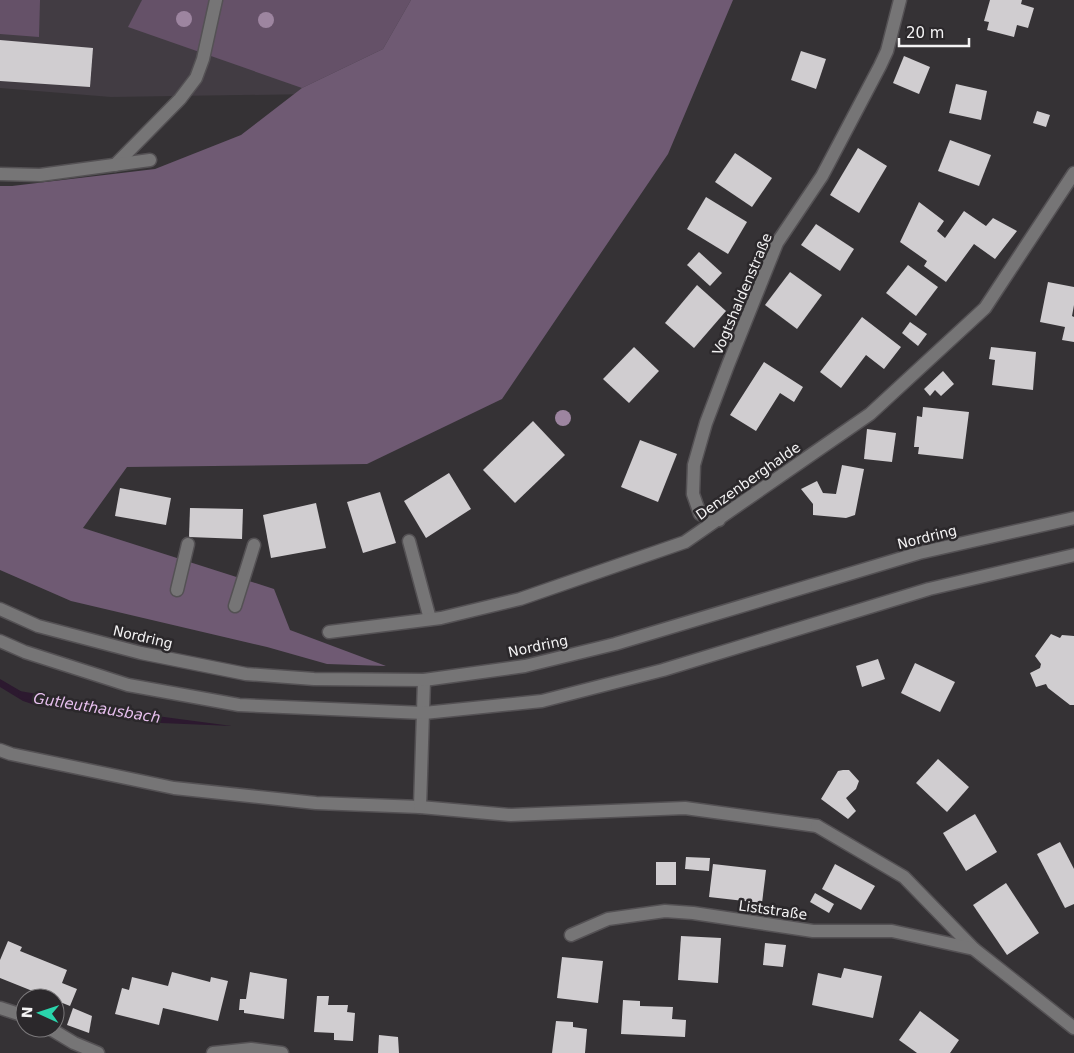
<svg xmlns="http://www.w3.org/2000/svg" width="1074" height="1053" viewBox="0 0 1074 1053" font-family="'DejaVu Sans',sans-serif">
  <rect width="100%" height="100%" fill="#353235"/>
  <path fill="#423c43" d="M0 0H514L313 94 111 97 0 88Z"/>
  <g fill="#655168">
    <path d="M0 0H40L39 37 0 34Z"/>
    <path d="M142 0H411L383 49 302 88 128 27Z"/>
  </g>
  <path fill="#6f5a73" d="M411 0H733L668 154 502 399 367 464 127 467 83 528 274 589 290 630 386 666 327 664 267 647 71 601 0 570V186H12L155 169 241 135 302 88 383 49Z"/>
  <path fill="#2c192f" d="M0 679 36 700 232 726 161 723 38 706 23 701 0 687Z"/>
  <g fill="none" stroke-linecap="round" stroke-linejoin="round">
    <path stroke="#2c192f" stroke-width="7" d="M22 695 144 716"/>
  </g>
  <g fill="#d0cdd0">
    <path d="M990 0H1022L1021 4 1034 8 1028 28 1017 25 1014 37 987 30 989 22 984 21Z"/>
    <path d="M0 40 93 48 90 87 0 81Z"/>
    <path d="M801 51 826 59 816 89 791 80Z"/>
    <path d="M904 56 930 67 919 94 893 83Z"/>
    <path d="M956 84 987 91 981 120 949 113Z"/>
    <path d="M1037 111 1050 115 1046 127 1033 123Z"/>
    <path d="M950 140 991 155 979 186 938 171Z"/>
    <path d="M858 148 887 166 859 213 830 195Z"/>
    <path d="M735 153 772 178 752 207 715 182Z"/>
    <path d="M706 197 747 222 728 254 687 229Z"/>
    <path d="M919 202 944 221 937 231 945 238 964 211 986 226 993 218 1017 231 995 259 974 244 946 282 924 266 927 261 900 242Z"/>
    <path d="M816 224 854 249 840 271 801 245Z"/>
    <path d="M699 252 722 273 710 286 687 265Z"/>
    <path d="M908 265 938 287 916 316 886 293Z"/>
    <path d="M790 272 822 295 797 329 765 305Z"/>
    <path d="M1048 282 1074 287V305L1072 316 1074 317V342L1062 340 1065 327 1040 322Z"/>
    <path d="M697 285 726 311 694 348 665 323Z"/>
    <path d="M862 317 901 347 884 369 866 355 841 388 820 372Z"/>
    <path d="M910 322 927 334 918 346 902 333Z"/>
    <path d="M634 347 659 371 629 403 603 379Z"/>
    <path d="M991 347 1036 352 1033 390 992 385 995 360 989 359Z"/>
    <path d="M764 362 803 387 794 402 780 393 756 431 730 415Z"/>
    <path d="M943 371 954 384 941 396 935 390 930 396 924 389Z"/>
    <path d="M923 407 969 412 963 459 918 454 919 447H914L917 416 922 417Z"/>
    <path d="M533 421 565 455 515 503 483 470Z"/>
    <path d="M867 429 896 433 892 462 864 459Z"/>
    <path d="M640 440 677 454 658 502 621 487Z"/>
    <path d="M842 465 864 469 855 515 846 518 813 515V504L801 489 817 481 823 493 836 494Z"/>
    <path d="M449 473 471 509 426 538 404 501Z"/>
    <path d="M120 488 171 498 166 525 115 516Z"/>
    <path d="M380 492 396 543 363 553 347 502Z"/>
    <path d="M316 503 326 548 271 558 263 515Z"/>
    <path d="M190 508 243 509 242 539 189 537Z"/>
    <path d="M1051 634 1060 638 1062 635 1074 636V705H1070L1048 688 1046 684 1036 687 1030 673 1040 668 1041 664 1035 656Z"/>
    <path d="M878 659 885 679 862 687 856 666Z"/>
    <path d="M915 663 955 682 940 712 901 693Z"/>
    <path d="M938 759 969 787 947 812 916 783Z"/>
    <path d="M843 770H849L859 781 856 789 846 798 856 811 848 819 821 799 838 771Z"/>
    <path d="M975 814 997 852 966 871 943 833Z"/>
    <path d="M1060 842 1074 869V904L1065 908 1037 854Z"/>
    <path d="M686 857 710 858 709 871 685 869Z"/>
    <rect x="656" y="862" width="20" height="23"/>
    <path d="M713 864 766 870 762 903 709 897Z"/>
    <path d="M835 864 875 886 861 910 822 889Z"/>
    <path d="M1006 883 1039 933 1007 955 973 905Z"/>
    <path d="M815 893 834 904 829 913 810 902Z"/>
    <path d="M681 936 721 938 718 983 678 980Z"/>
    <path d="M8 941 22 947 20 951 67 970 62 983 77 989 70 1006 55 1000V998H50L0 978V960Z"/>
    <path d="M765 943 786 945 783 967 763 965Z"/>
    <path d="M562 957 603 961 598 1003 557 998Z"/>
    <path d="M844 968 882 976 873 1018 812 1005 818 973 841 978Z"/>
    <path d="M172 972 210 982 211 977 228 981 218 1021 163 1008 159 1025 115 1014 122 988 129 990 132 977 168 986Z"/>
    <path d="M250 972 287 979 284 1019 244 1013V1010H239L240 999H246Z"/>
    <path d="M317 996H329L328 1005H348L347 1012 355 1013 353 1041 334 1040V1033L314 1032Z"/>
    <path d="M623 1000 640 1001V1006L673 1007 672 1019 686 1020 685 1037 621 1034Z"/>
    <path d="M73 1008 92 1016 89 1033 67 1025Z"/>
    <path d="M920 1011 959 1040 950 1053H917L899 1040Z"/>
    <path d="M556 1021 573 1022V1027L587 1029 585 1053H552Z"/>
    <path d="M379 1035 398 1037 399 1053H378Z"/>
  </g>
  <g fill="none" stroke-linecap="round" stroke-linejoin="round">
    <g stroke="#545154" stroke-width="15">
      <g id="service">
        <path d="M115 165 180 99 196 78 203 59 216 0"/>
        <path d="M0 174 40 175 150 160"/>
        <path d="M409 541 430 619"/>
        <path d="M177 590 188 544"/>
        <path d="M235 606 254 545"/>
        <path d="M0 750 11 754 174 788 316 803 420 807 511 815 685 808 817 826"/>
      </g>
    </g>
    <g stroke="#545154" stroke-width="15">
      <g id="minor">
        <path d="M719 520 700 514 693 494 694 465 706 423 728 365 777 243 822 176 880 66 887 51 900 0"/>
        <path d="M329 632 441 618 520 599 685 542 870 414 985 308 1074 173"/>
        <path d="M420 807 424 680"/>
        <path d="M817 826 904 877 974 949"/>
        <path d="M571 935 608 919 665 911 693 913 813 931H892L974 949 1074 1028"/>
        <path d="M0 1008 25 1016"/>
        <path d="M49 1028 74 1043 98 1053"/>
        <path d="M213 1053 251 1049 282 1053"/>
      </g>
    </g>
    <g stroke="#545154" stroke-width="15">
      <g id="tertiary">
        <path d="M0 609 38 626 141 653 246 674 314 679 424 680 525 666 615 644 919 553 1074 518"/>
        <path d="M0 641 25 652 128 685 239 705 424 713 542 701 663 670 929 589 1074 555"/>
      </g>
    </g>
    <use href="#service" stroke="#767576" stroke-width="12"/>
    <use href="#minor" stroke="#767576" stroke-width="12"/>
    <use href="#tertiary" stroke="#767576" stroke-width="12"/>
  </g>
  <g fill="#9d85a0">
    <circle cx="184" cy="19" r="8"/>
    <circle cx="266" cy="20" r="8"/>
    <circle cx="563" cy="418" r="8"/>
  </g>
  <g text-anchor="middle" stroke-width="5" stroke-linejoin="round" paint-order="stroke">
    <g font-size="14" fill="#f4f3f4" stroke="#2b282b">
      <text transform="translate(742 294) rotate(-67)" y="5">Vogtshaldenstraße</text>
      <text transform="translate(748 481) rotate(-35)" y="5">Denzenberghalde</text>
      <text transform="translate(927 537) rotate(-14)" y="5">Nordring</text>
      <text transform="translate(143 637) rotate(13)" y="5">Nordring</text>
      <text transform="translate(538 646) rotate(-12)" y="5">Nordring</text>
      <text transform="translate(773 910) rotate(8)" y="5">Liststraße</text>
    </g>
    <g font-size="15" font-style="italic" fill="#e7bfee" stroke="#2b282b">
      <text transform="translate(97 708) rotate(9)" y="5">Gutleuthausbach</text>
    </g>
  </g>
  <g transform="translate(40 1013) rotate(273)"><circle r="24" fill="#2b282b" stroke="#7b797b"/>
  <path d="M0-4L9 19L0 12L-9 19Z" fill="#2ad5ac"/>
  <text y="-8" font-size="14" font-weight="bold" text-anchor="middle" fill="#f4f3f4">N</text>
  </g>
  <path d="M899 38v8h70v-8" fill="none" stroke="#f4f3f4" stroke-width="2.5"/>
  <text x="906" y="38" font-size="15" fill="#f4f3f4" stroke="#2b282b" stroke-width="4" paint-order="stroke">20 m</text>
</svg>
